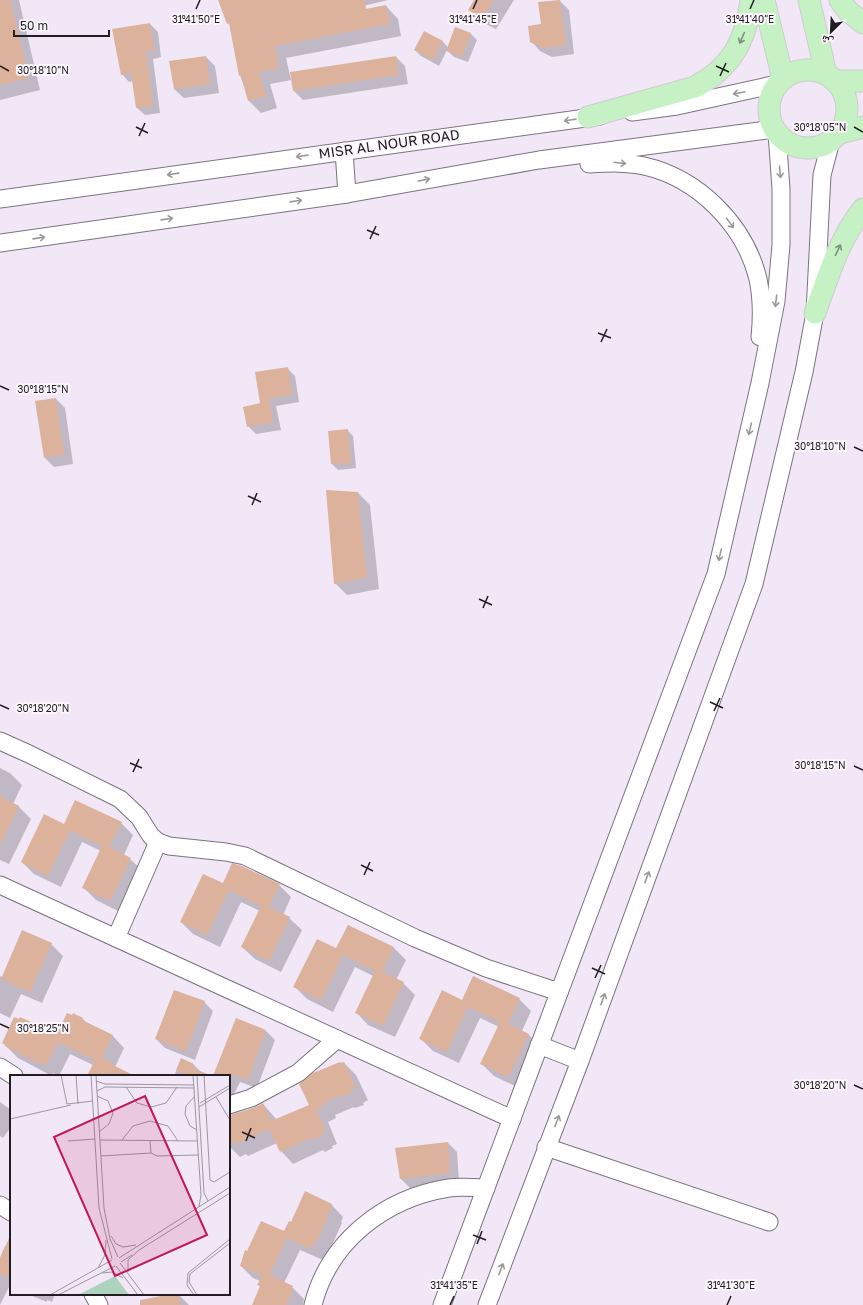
<svg xmlns="http://www.w3.org/2000/svg" width="863" height="1305" viewBox="0 0 863 1305" font-family="'Golos Text','Noto Naskh Arabic',sans-serif">
  <rect width="100%" height="100%" fill="#f1e7f6"/>
  <g fill="#0003">
    <path d="M0 0H19L40 90 0 100Z"/>
    <path d="M219 0H388L326 15 386 6 398 19 401 36 286 58 291 80 270 84 277 108 261 113 249 101 240 75 231 26 228 23Z"/>
    <path d="M475 0H514L496 29 482 22 469 9Z"/>
    <path d="M559 0 569 10 574 54 552 57 540 51 531 41Z"/>
    <path d="M150 24 158 32 161 57 153 59 160 113 145 115 137 108 133 81 129 82 122 74Z"/>
    <path d="M456 29 471 34 477 40 468 62 454 57 447 50 439 66 421 56 415 50 424 32 443 42 449 48Z"/>
    <path d="M206 57 215 66 219 93 184 98 174 89Z"/>
    <path d="M396 57 405 66 408 84 303 100 294 91Z"/>
    <path d="M287 368 295 376 299 402 276 406 281 430 256 434 248 426 261 404Z"/>
    <path d="M56 399 65 408 73 464 54 467 45 458Z"/>
    <path d="M347 430 353 436 356 468 338 470 332 464Z"/>
    <path d="M358 493 370 505 379 589 347 595 335 583Z"/>
    <path d="M0 768 10 773 22 785 13 804 19 807 31 819 9 864 0 860Z"/>
    <path d="M121 823 133 835 124 855 130 859 143 871 122 913 96 900 83 887 101 851 82 842 61 887 34 874 22 862 64 825Z"/>
    <path d="M223 884 279 885 291 897 283 915 289 918 302 930 281 972 255 959 242 947 260 911 241 902 220 947 193 934 181 922Z"/>
    <path d="M51 944 63 956 42 1003 21 994 10 1018 0 1013V976L3 977Z"/>
    <path d="M394 948 406 960 396 980 403 983 415 995 395 1037 368 1025 356 1012 373 976 355 967 333 1012 307 999 295 987 337 950Z"/>
    <path d="M519 999 531 1011 522 1031 529 1035 541 1047 521 1089 494 1076 482 1064 499 1027 480 1018 459 1063 433 1051 420 1038 462 1001Z"/>
    <path d="M204 1002 213 1011 195 1060 165 1048 156 1039Z"/>
    <path d="M83 1019 87 1023 112 1035 124 1048 115 1067 133 1076H88L93 1065 70 1054 59 1076 53 1073 52 1076 18 1058 6 1046 57 1035Z"/>
    <path d="M266 1031 275 1040 257 1088 240 1082 232 1098 229 1100V1076H213L225 1048Z"/>
    <path d="M181 1060 194 1065 202 1073 210 1076H174Z"/>
    <path d="M344 1063 356 1075 368 1100 363 1103 364 1105 355 1108 354 1107 335 1115 336 1118 328 1122 337 1144 332 1146 333 1148 325 1152 323 1150 293 1164 281 1151 277 1143 248 1156 246 1154 240 1157 229 1146V1115L232 1116 263 1104 277 1120 310 1106 341 1064Z"/>
    <path d="M0 1102 11 1110V1127L3 1138 0 1136Z"/>
    <path d="M448 1143 457 1152 459 1182 410 1188 401 1179 396 1149Z"/>
    <path d="M331 1204 343 1217 341 1222 342 1223 326 1258 325 1257 323 1260 300 1250 284 1283 292 1287 304 1299 303 1305H253L261 1287 259 1285 260 1281 253 1278 241 1266 245 1252 247 1253 285 1233 291 1223Z"/>
    <path d="M5 1246 11 1248V1288L9 1287 0 1305V1258Z"/>
    <path d="M27 1294H55L52 1302 47 1300V1302Z"/>
    <path d="M178 1294 189 1305H150Z"/>
  </g>
  <g fill="#dcb29d">
    <path d="M0 0H10L29 78 0 85Z"/>
    <path d="M218 0H365L366 9 386 5 390 24 275 46 279 68 259 72 266 96 248 101 241 75 239 76 229 23 227 24Z"/>
    <path d="M474 0H494L483 18 468 10Z"/>
    <path d="M560 0 566 45 542 48 530 42 528 26 541 24 538 2Z"/>
    <path d="M150 23 154 50 146 51 153 106 136 108 131 73 121 75 112 29Z"/>
    <path d="M455 27 471 33 462 57 446 51Z"/>
    <path d="M424 31 443 41 433 60 414 50Z"/>
    <path d="M206 56 210 84 174 89 169 61Z"/>
    <path d="M396 56 399 75 293 91 290 72Z"/>
    <path d="M288 367 292 395 269 398 273 422 247 427 243 407 260 403 255 372Z"/>
    <path d="M56 398 64 455 44 458 35 401Z"/>
    <path d="M348 429 351 463 331 464 328 431Z"/>
    <path d="M326 490 358 492 367 577 334 584Z"/>
    <path d="M0 796 19 806 0 845Z"/>
    <path d="M75 800 122 822 109 847 131 858 110 901 82 888 102 846 70 831 48 876 21 862 44 814 64 824Z"/>
    <path d="M232 863 242 866 280 884 269 907 290 917 269 961 241 947 261 906 229 890 207 935 180 922 203 874 223 883Z"/>
    <path d="M348 925 394 947 382 972 404 982 383 1026 355 1013 375 971 343 955 321 1000 293 987 317 939 336 948Z"/>
    <path d="M22 930 52 943 30 992 1 979Z"/>
    <path d="M473 976 520 998 508 1024 529 1034 508 1077 480 1064 500 1022 468 1007 447 1052 419 1039 442 990 462 1000Z"/>
    <path d="M174 990 205 1001 186 1051 155 1039Z"/>
    <path d="M67 1013 72 1015 73 1013 83 1018 82 1020 113 1035 102 1057 112 1063 111 1064 135 1076H87L95 1060 58 1042 47 1065 41 1062 40 1064 5 1046V1045L2 1043 14 1017 19 1019 20 1017 57 1034Z"/>
    <path d="M236 1018 266 1030 248 1080 238 1076H213Z"/>
    <path d="M181 1058 194 1064 193 1068 212 1076H183V1073L176 1070Z"/>
    <path d="M340 1062V1063L344 1062 356 1088 351 1090 352 1092 342 1097 341 1095 324 1103 325 1105 316 1110 326 1131 321 1134V1136L312 1140 311 1138 280 1152 269 1129 235 1144 234 1142 229 1144V1115L254 1108 263 1103 271 1121 309 1105 299 1084 313 1073Z"/>
    <path d="M448 1142 450 1173 400 1179 395 1148Z"/>
    <path d="M305 1191 332 1204 326 1221 314 1246 312 1245 310 1249 287 1238 281 1250 270 1275 293 1286 290 1292 292 1293 286 1305H252L260 1286 257 1285 262 1276 240 1266 245 1250 247 1251 261 1221 284 1231 289 1221 291 1222Z"/>
    <path d="M11 1234V1278L0 1274V1258Z"/>
    <path d="M172 1294H178L181 1305H140V1300Z"/>
  </g>
  <g fill="none" stroke-linecap="round" stroke-linejoin="round">
    <g stroke="#7c7380" stroke-width="19">
      <g id="minor">
        <path d="M632 112 677 106 777 84"/>
        <path d="M344 151 347 194"/>
        <path d="M589 164C608 163 626 162 644 166 698 178 745 225 758 279 762 298 762 318 760 337"/>
        <path d="M0 199 600 116"/>
        <path d="M0 243 347 194 539 160 774 129"/>
        <path d="M0 741 29 754 120 799 139 817 151 836 158 842 169 846 226 852 245 856 415 938 486 968 559 992"/>
        <path d="M0 885 512 1119"/>
        <path d="M116 938 158 842"/>
        <path d="M539 1045 580 1061"/>
        <path d="M0 1067 14 1076"/>
        <path d="M229 1105 251 1098 298 1073 337 1039"/>
        <path d="M546 1147 769 1222"/>
        <path d="M0 1205 11 1212"/>
        <path d="M93 1294 99 1305"/>
        <path d="M313 1305C329 1241 385 1198 449 1188 461 1186 474 1188 486 1188"/>
        <path d="M442 1305 716 574 760 383 776 301 781 245V189L777 133"/>
        <path d="M487 1305 580 1061 754 584 804 372 815 313 822 175 831 141"/>
      </g>
    </g>
    <g stroke="#cecdce" stroke-width="23">
      <g id="major">
        <path d="M764 0 783 79"/>
        <path d="M809 0 826 74"/>
        <path d="M840 0 848 11 863 23"/>
        <circle cx="808" cy="109" r="39"/>
        <path d="M835 81H863"/>
        <path d="M588 117 695 87C731 68 746 41 751 0"/>
        <path d="M840 133 863 127"/>
        <path d="M815 313C828 277 839 239 863 209"/>
      </g>
    </g>
    <use href="#minor" stroke="#fff" stroke-width="17"/>
    <use href="#major" stroke="#c5f1c4" stroke-width="21"/>
  </g>
  <defs><path id="oneway-shaft" d="M-6 0H5M1.5-3L5.5 0L1.5 3" fill="none" stroke-width="1.6" stroke-linecap="round" stroke-linejoin="round"/></defs>
  <g stroke="#7b927b">
    <use href="#oneway-shaft" transform="translate(742 38) rotate(113)"/>
    <use href="#oneway-shaft" transform="translate(838 250) rotate(-64)"/>
  </g>
  <g stroke="#9b999c">
    <use href="#oneway-shaft" transform="translate(739 93) rotate(168)"/>
    <use href="#oneway-shaft" transform="translate(570 120) rotate(172)"/>
    <use href="#oneway-shaft" transform="translate(302 156) rotate(172)"/>
    <use href="#oneway-shaft" transform="translate(620 163) rotate(7)"/>
    <use href="#oneway-shaft" transform="translate(780 172) rotate(85)"/>
    <use href="#oneway-shaft" transform="translate(173 174) rotate(172)"/>
    <use href="#oneway-shaft" transform="translate(424 180) rotate(-10)"/>
    <use href="#oneway-shaft" transform="translate(296 201) rotate(-8)"/>
    <use href="#oneway-shaft" transform="translate(167 219) rotate(-8)"/>
    <use href="#oneway-shaft" transform="translate(730 223) rotate(55)"/>
    <use href="#oneway-shaft" transform="translate(39 238) rotate(-8)"/>
    <use href="#oneway-shaft" transform="translate(776 301) rotate(97)"/>
    <use href="#oneway-shaft" transform="translate(750 429) rotate(103)"/>
    <use href="#oneway-shaft" transform="translate(720 555) rotate(103)"/>
    <use href="#oneway-shaft" transform="translate(647 877) rotate(-70)"/>
    <use href="#oneway-shaft" transform="translate(603 999) rotate(-70)"/>
    <use href="#oneway-shaft" transform="translate(557 1121) rotate(-69)"/>
    <use href="#oneway-shaft" transform="translate(501 1269) rotate(-69)"/>
  </g>
  <path fill="none" stroke="#211d22" stroke-width="1.5" d="M196 9 200 0M473 9 477 0M750 9 754 0M0 66 9 71M716 66 729 72M720 76 726 63M136 127 148 133M854 127 863 132M139 136 145 123M367 230 379 235M370 239 376 226M598 333 611 338M601 342 607 329M0 386 9 390M854 447 863 451M248 496 261 502M252 505 257 493M479 599 492 605M483 608 488 596M710 702 723 708M0 705 9 709M714 711 720 698M130 763 142 768M854 766 863 770M133 772 139 759M361 865 373 871M364 875 370 862M592 968 605 974M595 978 601 965M0 1024 9 1028M854 1085 863 1089M242 1132 255 1138M246 1141 251 1128M473 1235 486 1240M477 1244 482 1231M450 1305 454 1296M727 1305 731 1296"/>
  <g text-anchor="middle" stroke-width="4" stroke-linejoin="round" paint-order="stroke">
    <g font-size="14" fill="#211d22" stroke="#fbf7fd">
      <text transform="translate(389 144) rotate(-8)" y="5">MISR AL NOUR ROAD</text>
    </g>
  </g>
  <g transform="translate(10 1075)">
    <rect width="220" height="220" fill="#f1e7f6"/>
    <path d="M105 201 119 220H68Z" fill="#add3be"/>
    <path fill="none" stroke="#9e96a1" stroke-width="1" d="M51 0 57 29 83 26M66 0 68 29M81 0 89 133 102 184M86 0 94 133 100 164 108 182M183 0 191 120 189 132M187 0 194 118 198 126M194 0 200 105 204 107 220 97M86 6 95 9 184 10M116 12 127 28 141 32 156 28 167 12M87 16 95 12 184 13M87 21 98 26 103 38 99 49 89 57M184 22 176 31 175 39 180 51 187 55M206 22 220 45M190 28 220 10M189 32 220 13M0 44 61 30M90 65 188 66M112 65 123 51 140 46 158 51 168 66M58 66 85 64M140 66 141 78M91 81 141 78 147 81 188 80M101 161 106 169 113 172 126 170M129 175 220 118M109 183 220 112M111 187 122 180M110 188 134 220M106 191 128 220M88 193 95 180 96 165M118 197V185L129 175M92 198 102 197 113 203M40 220 102 185M48 220 105 191M184 220 177 210 178 198 220 164M187 220 179 207 180 199 220 168"/>
    <path fill="#c2185b" fill-opacity="0.15" stroke="#c2185b" stroke-width="2" d="M135 21 197 160 105 201 44 62Z"/>
    <rect width="220" height="220" fill="none" stroke="#211d22" stroke-width="2"/>
  </g>
  <g font-size="10" text-anchor="middle" fill="#211d22" stroke="#fbf7fd" stroke-width="4" stroke-linejoin="round" paint-order="stroke">
    <text x="196" y="23">31°41'50"E</text>
    <text x="473" y="23">31°41'45"E</text>
    <text x="750" y="23">31°41'40"E</text>
    <text x="43" y="74">30°18'10"N</text>
    <text x="820" y="131">30°18'05"N</text>
    <text x="43" y="393">30°18'15"N</text>
    <text x="820" y="450">30°18'10"N</text>
    <text x="43" y="712">30°18'20"N</text>
    <text x="820" y="769">30°18'15"N</text>
    <text x="43" y="1032">30°18'25"N</text>
    <text x="820" y="1089">30°18'20"N</text>
    <text x="454" y="1289">31°41'35"E</text>
    <text x="731" y="1289">31°41'30"E</text>
  </g>
  <g transform="translate(831 32) rotate(204)" stroke="#fbf7fd" stroke-width="3" paint-order="stroke">
  <path d="M0-3L7 15L0 10L-7 15Z" fill="#211d22"/>
  <text y="-6" font-size="11" font-weight="bold" text-anchor="middle" fill="#211d22">ش</text>
  </g>
  <path d="M14 30v6h95v-6" fill="none" stroke="#211d22" stroke-width="2"/>
  <text x="20" y="30" font-size="12" fill="#211d22" stroke="#fbf7fd" stroke-width="3" paint-order="stroke">50 m</text>
</svg>
